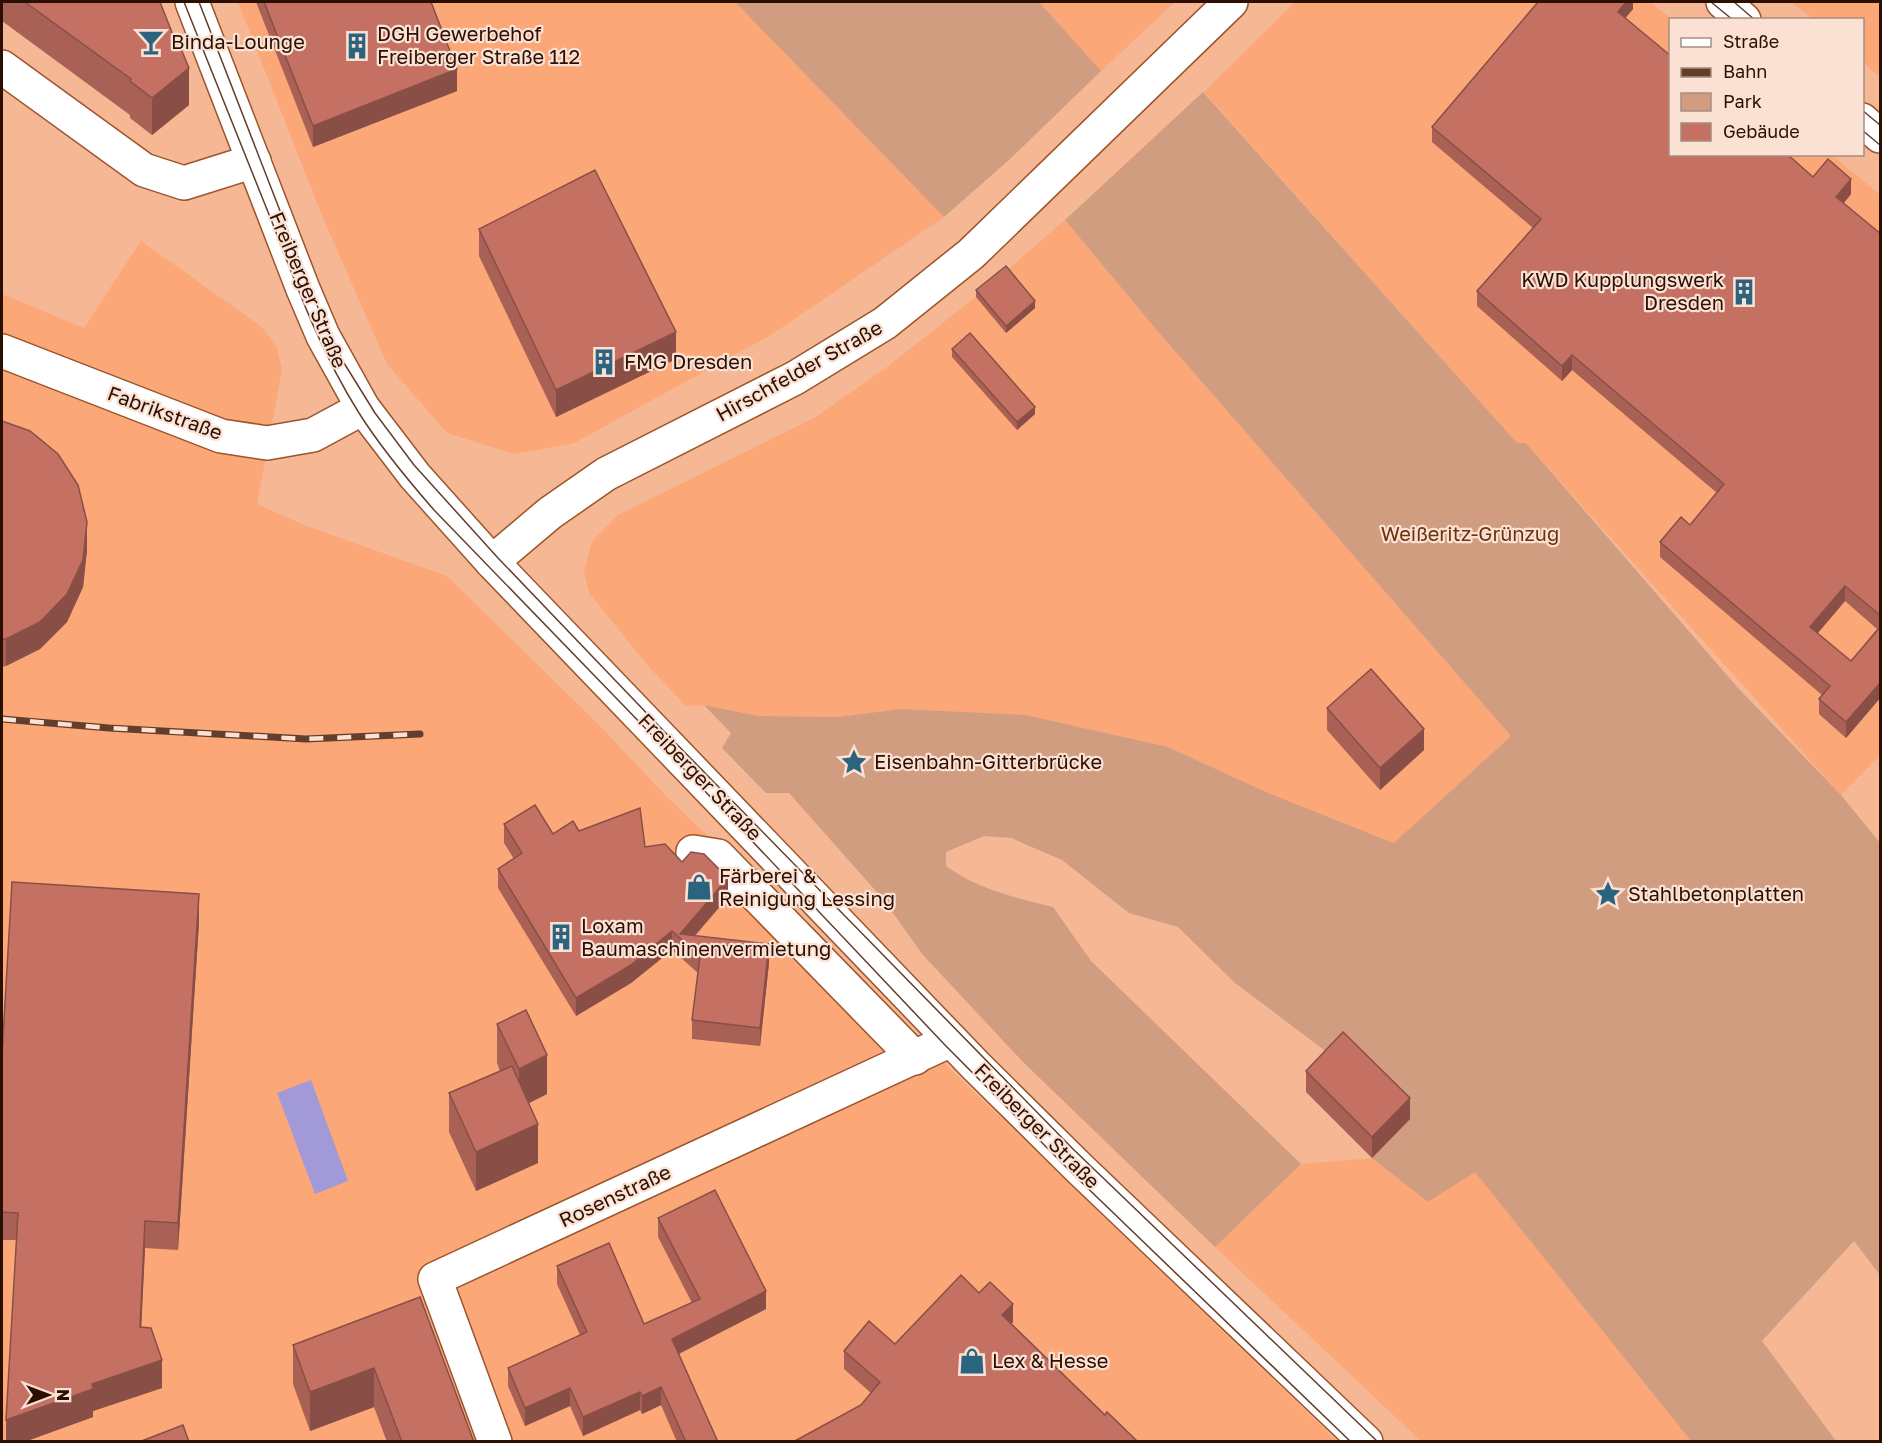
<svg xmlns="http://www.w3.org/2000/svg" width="1882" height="1443" viewBox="0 0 1882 1443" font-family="'Golos Text',sans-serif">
  <rect width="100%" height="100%" fill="#f5b794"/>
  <g fill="#fba777">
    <path d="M238 2H735L944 217 771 335 574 443 514 454 447 433 387 364 321 213Z"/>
    <path d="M1039 2H1175L1101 71Z"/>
    <path d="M1295 2H1650L1672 19 1670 154 1832 155 1880 195V755L1841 795 1526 443H1517L1204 92Z"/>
    <path d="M1791 2H1880V77L1863 62 1862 20 1813 19Z"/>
    <path d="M1065 220 1154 327 1511 736 1395 843 1268 793 1168 747 1026 715 901 709 837 717 758 716 704 705 686 706 648 666 589 593 584 572 592 541 618 515 814 418 883 370 976 297Z"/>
    <path d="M141 241 262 327 277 348 282 370 257 504 304 525 447 576 600 726 666 796 1337 1441H2V294L84 328Z"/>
    <path d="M1372 1158 1428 1202 1475 1171 1691 1441H1421L1215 1247 1301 1164Z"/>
  </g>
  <g fill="#d19d81">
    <path d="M735 2H1039L1101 71 1010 159 944 217Z"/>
    <path d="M1203 92 1517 443H1526L1738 688 1841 795 1880 843V1275L1854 1241 1762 1341 1836 1441H1691L1475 1172 1428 1202 1372 1158 1410 1119 1328 1053 1235 983 1178 927 1129 913 1062 860 1011 838 984 836 946 852V866C977 889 1017 898 1053 907L1091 961 1301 1164 1215 1247 1023 1062 923 955 883 899 789 793H766L722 748 731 733 704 705 758 716 837 717 901 709 1026 715 1168 747 1268 793 1394 843 1511 736 1154 327 1065 220Z"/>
  </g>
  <path fill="#a29ad8" d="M311 1080 348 1181 315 1194 277 1093Z"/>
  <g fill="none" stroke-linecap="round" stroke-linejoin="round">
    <g stroke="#9b552b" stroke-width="36">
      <g id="street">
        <path d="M2 67 144 170 184 183 254 161"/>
        <path d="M2 351 221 436 267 443 313 435 363 408"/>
        <path d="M693 852 718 856 915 1058"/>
        <path d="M495 1442 435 1279 951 1040"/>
      </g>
    </g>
    <g stroke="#9b552b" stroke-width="36">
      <g id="secondary">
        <path d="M192 2 303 289 323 336 363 408 415 476 492 562 976 1066 1079 1168 1366 1442"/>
        <path d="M1723 2 1744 20"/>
        <path d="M1862 120 1880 136"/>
        <path d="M492 562 550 513 606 474 795 378 885 323 971 254 1231 2"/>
      </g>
    </g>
    <use href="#street" stroke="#fff" stroke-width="33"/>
    <use href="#secondary" stroke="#fff" stroke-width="33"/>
    <g stroke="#633e2a" stroke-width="1.5">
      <path d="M184 2C213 75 243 148 272 222 297 287 321 353 359 413 381 448 407 479 434 510L649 732 944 1044 1073 1174 1351 1442"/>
      <path d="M199 2 315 301 344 363 375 413 414 465 498 558 658 725 1073 1149 1378 1442"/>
      <path d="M1711 2 1733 20"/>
      <path d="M1734 2 1755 20"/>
      <path d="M1862 110 1880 125"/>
      <path d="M1862 130 1880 145"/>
    </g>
    <g stroke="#633e2a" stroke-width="7">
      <path id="rail" d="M2 719 109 728 306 739 420 734"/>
    </g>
    <use href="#rail" stroke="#fae1d4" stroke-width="4.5" stroke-dasharray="14" stroke-linecap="butt"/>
  </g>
  <g fill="#a96156" fill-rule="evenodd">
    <path d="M2 2H160L189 105 152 135 130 118V115L2 21Z"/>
    <path d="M256 2H431L457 91 313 147Z"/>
    <path d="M1633 2V9L1625 18 1813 177 1851 194 1844 203 1881 234V697L1846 738 1819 714V699L1822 695 1660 557V542L1690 525 1717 493 1572 370 1562 381 1477 306V291L1533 228 1432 142V127ZM1845 601 1877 629 1851 661 1818 633Z"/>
    <path d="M479 229 676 359 556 417 479 256Z"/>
    <path d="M976 290 1035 308 1006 333 976 297Z"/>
    <path d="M952 349 1035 414 1017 430 952 357Z"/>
    <path d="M2 421 87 550 83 587 67 622 40 649 6 666 2 667Z"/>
    <path d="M1327 708 1424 750 1380 790 1327 730Z"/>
    <path d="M504 824 553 834 579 831 645 847 682 862 728 897 695 936 769 963 760 1046 692 1039V1020L698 973 672 950 631 983 576 1016 498 888V869L514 859 504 843Z"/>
    <path d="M199 922 178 1250 145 1248 141 1327 162 1388 93 1411V1417L24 1442H6L17 1240H2V1055Z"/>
    <path d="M497 1024 547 1094 529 1103 538 1163 476 1191 449 1132V1093L500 1071 497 1063Z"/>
    <path d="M1306 1071 1410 1119 1372 1158 1306 1092Z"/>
    <path d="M658 1218 766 1309 679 1354 718 1442H677L661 1405 642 1414 640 1410 583 1436 570 1406 525 1426 508 1386V1368L580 1335 557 1284V1266L644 1324 692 1303 658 1237Z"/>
    <path d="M979 1293 1013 1322 1011 1324 1105 1415 861 1405 871 1393 844 1369V1351L895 1344Z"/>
    <path d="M420 1297 474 1442H387L374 1407 310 1431 293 1384V1345Z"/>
  </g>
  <g fill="#894f46">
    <path d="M1626 2H1633V9L1618 27V12Z"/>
    <path d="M189 68V105L152 135V98Z"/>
    <path d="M457 69V91L313 147V126Z"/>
    <path d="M1851 179V194L1836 212V197Z"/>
    <path d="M1035 301V308L1006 333V326Z"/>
    <path d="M676 332V359L556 417V390Z"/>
    <path d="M1572 355V370L1562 381V366Z"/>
    <path d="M1035 407V414L1017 430V422Z"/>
    <path d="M87 522V550L83 587 67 622 40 649 6 666V639Z"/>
    <path d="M1845 586V601L1810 642V627Z"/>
    <path d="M1881 682V697L1846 738V722Z"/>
    <path d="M1424 729V750L1380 790V768Z"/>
    <path d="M728 878V897L687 944 680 934Z"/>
    <path d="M199 894V922L178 1250V1223Z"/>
    <path d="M672 931V950L631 983 576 1016V998Z"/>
    <path d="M769 944V963L760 1046V1028Z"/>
    <path d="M547 1055V1094L519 1108V1069Z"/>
    <path d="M1410 1098V1119L1372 1158V1137Z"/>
    <path d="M538 1124V1163L476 1191V1152Z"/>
    <path d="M145 1221V1248L140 1355V1327Z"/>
    <path d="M766 1291V1309L672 1357V1339Z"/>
    <path d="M1013 1304V1322L1002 1334V1315Z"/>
    <path d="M162 1360V1388L93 1411V1417L24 1442H6V1420L92 1384Z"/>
    <path d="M374 1368V1407L310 1431V1392Z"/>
    <path d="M661 1387V1405L642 1414V1396Z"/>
    <path d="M570 1388V1406L525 1426V1408Z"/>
    <path d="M640 1392V1410L583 1436V1417Z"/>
  </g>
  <g fill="#c47164" stroke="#894f46" stroke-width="1.5">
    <path d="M25 2H160L177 45 179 44 189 68 152 98 130 81 131 79Z"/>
    <path d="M264 2H431L457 69 313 126Z"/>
    <path d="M1538 2H1626L1618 12 1671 56V154H1787L1813 177 1828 159 1851 179 1836 197 1881 234V616L1845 586 1810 627 1851 661 1881 626V682L1846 722 1819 699 1830 686 1660 542 1681 517 1690 525 1724 484 1572 355 1562 366 1477 291 1541 219 1432 127Z"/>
    <path d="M595 170 676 332 556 390 479 229Z"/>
    <path d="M1006 266 1035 301 1006 326 976 290Z"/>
    <path d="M970 333 1035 407 1017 422 952 349Z"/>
    <path d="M2 421 30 431 58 454 78 485 87 522 83 560 67 594 40 622 6 639H2Z"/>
    <path d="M1371 669 1424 729 1380 768 1327 708Z"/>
    <path d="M535 805 553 834 573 821 579 831 640 808 645 847 665 844 682 862 691 852 704 854 728 878 680 934 769 944 760 1028 692 1020 700 956 672 931 631 965 576 998 498 869 522 853 504 824Z"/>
    <path d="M12 882 199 894 178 1223 145 1221 140 1327 151 1328 162 1360 92 1384 93 1389 6 1420 18 1213 2 1212V1055Z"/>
    <path d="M526 1010 547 1055 519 1069 497 1024Z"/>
    <path d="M1343 1032 1410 1098 1372 1137 1306 1071Z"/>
    <path d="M512 1066 538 1124 476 1152 449 1093Z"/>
    <path d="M715 1190 766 1291 672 1339 718 1442H686L661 1387 642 1396 640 1392 583 1417 570 1388 525 1408 508 1368 587 1332 557 1266 609 1243 644 1324 700 1299 658 1218Z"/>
    <path d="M961 1275 979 1293 990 1282 1013 1304 1002 1315 1105 1415 1107 1412 1138 1442H793L861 1405 880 1382 844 1351 869 1321 895 1344Z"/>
    <path d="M420 1297 474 1442H402L374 1368 310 1392 293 1345Z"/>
    <path d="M183 1425 189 1442H139Z"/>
  </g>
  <defs>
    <g id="bar-bare" transform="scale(2.07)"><path d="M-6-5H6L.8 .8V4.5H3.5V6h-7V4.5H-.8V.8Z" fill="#2b647e" stroke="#fae1d4" stroke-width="2.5" paint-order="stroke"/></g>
    <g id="building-bare" transform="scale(2.07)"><path d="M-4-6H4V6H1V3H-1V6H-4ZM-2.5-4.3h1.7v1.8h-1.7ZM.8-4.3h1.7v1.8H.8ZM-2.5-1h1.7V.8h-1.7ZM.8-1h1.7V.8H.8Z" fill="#2b647e" stroke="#fae1d4" stroke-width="2.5" paint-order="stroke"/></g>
    <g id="sight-bare" transform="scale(2.07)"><path d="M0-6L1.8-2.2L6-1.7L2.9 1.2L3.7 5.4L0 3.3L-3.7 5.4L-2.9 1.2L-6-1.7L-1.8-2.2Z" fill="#2b647e" stroke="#fae1d4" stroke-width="2.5" paint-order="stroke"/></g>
    <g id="shop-bare" transform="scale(2.07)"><path d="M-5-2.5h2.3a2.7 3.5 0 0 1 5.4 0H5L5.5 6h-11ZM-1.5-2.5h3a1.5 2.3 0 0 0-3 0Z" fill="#2b647e" stroke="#fae1d4" stroke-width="2.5" paint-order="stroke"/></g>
  </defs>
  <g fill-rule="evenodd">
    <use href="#bar-bare" x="151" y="42"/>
    <use href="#building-bare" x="357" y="46"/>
    <use href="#building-bare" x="1744" y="292"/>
    <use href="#building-bare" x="604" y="362"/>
    <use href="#sight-bare" x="854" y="762"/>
    <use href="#shop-bare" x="699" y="887"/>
    <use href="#sight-bare" x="1608" y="894"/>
    <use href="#building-bare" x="561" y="937"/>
    <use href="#shop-bare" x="972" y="1361"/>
  </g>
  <g text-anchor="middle" stroke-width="4.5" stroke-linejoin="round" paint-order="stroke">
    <g font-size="20" fill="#2b0f01" stroke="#fae1d4" text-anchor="start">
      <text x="377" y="41">DGH Gewerbehof<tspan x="377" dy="23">Freiberger Straße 112</tspan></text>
      <text x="171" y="49">Binda-Lounge</text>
      <text x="1724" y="287" text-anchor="end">KWD Kupplungswerk<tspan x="1724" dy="23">Dresden</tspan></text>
      <text x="624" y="369">FMG Dresden</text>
      <text x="874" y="769">Eisenbahn-Gitterbrücke</text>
      <text x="719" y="883">Färberei &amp;<tspan x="719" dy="23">Reinigung Lessing</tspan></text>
      <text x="1628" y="901">Stahlbetonplatten</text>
      <text x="581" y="933">Loxam<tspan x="581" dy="23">Baumaschinenvermietung</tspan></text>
      <text x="992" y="1368">Lex &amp; Hesse</text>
    </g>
    <g font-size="20" fill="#2b0f01" stroke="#fae1d4">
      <text transform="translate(308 290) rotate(67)" y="7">Freiberger Straße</text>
      <text transform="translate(799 371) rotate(-29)" y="7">Hirschfelder Straße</text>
      <text transform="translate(165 413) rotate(20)" y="7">Fabrikstraße</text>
      <text transform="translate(700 777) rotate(46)" y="7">Freiberger Straße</text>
      <text transform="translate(1037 1126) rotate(45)" y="7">Freiberger Straße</text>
      <text transform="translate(615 1196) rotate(-25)" y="7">Rosenstraße</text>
    </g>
    <g font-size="20" fill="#6d330b" stroke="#fae1d4">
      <text x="1470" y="541">Weißeritz-Grünzug</text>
    </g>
  </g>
  <rect width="1882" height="1443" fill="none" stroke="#2b0f01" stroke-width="6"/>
  <rect x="1669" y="18" width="195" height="138" fill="#fae1d4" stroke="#a78d80" stroke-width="1.5"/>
  <rect x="1681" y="38" width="30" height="9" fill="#ffffff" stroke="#a78d80" stroke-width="1.5"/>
  <text x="1723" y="48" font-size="18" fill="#2b0f01">Straße</text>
  <rect x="1681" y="68" width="30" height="9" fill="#633e2a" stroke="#a78d80" stroke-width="1.5"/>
  <text x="1723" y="78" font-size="18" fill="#2b0f01">Bahn</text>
  <rect x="1681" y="93" width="30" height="18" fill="#d19d81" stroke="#a78d80" stroke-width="1.5"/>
  <text x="1723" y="108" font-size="18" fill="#2b0f01">Park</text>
  <rect x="1681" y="123" width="30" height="18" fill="#c47164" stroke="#a78d80" stroke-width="1.5"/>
  <text x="1723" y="138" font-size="18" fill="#2b0f01">Gebäude</text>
  <g transform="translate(48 1395) rotate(90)" stroke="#fae1d4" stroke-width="4.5" paint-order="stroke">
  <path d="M0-4.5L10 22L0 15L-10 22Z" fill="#2b0f01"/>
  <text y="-9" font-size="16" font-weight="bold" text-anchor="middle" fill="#2b0f01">N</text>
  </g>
</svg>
